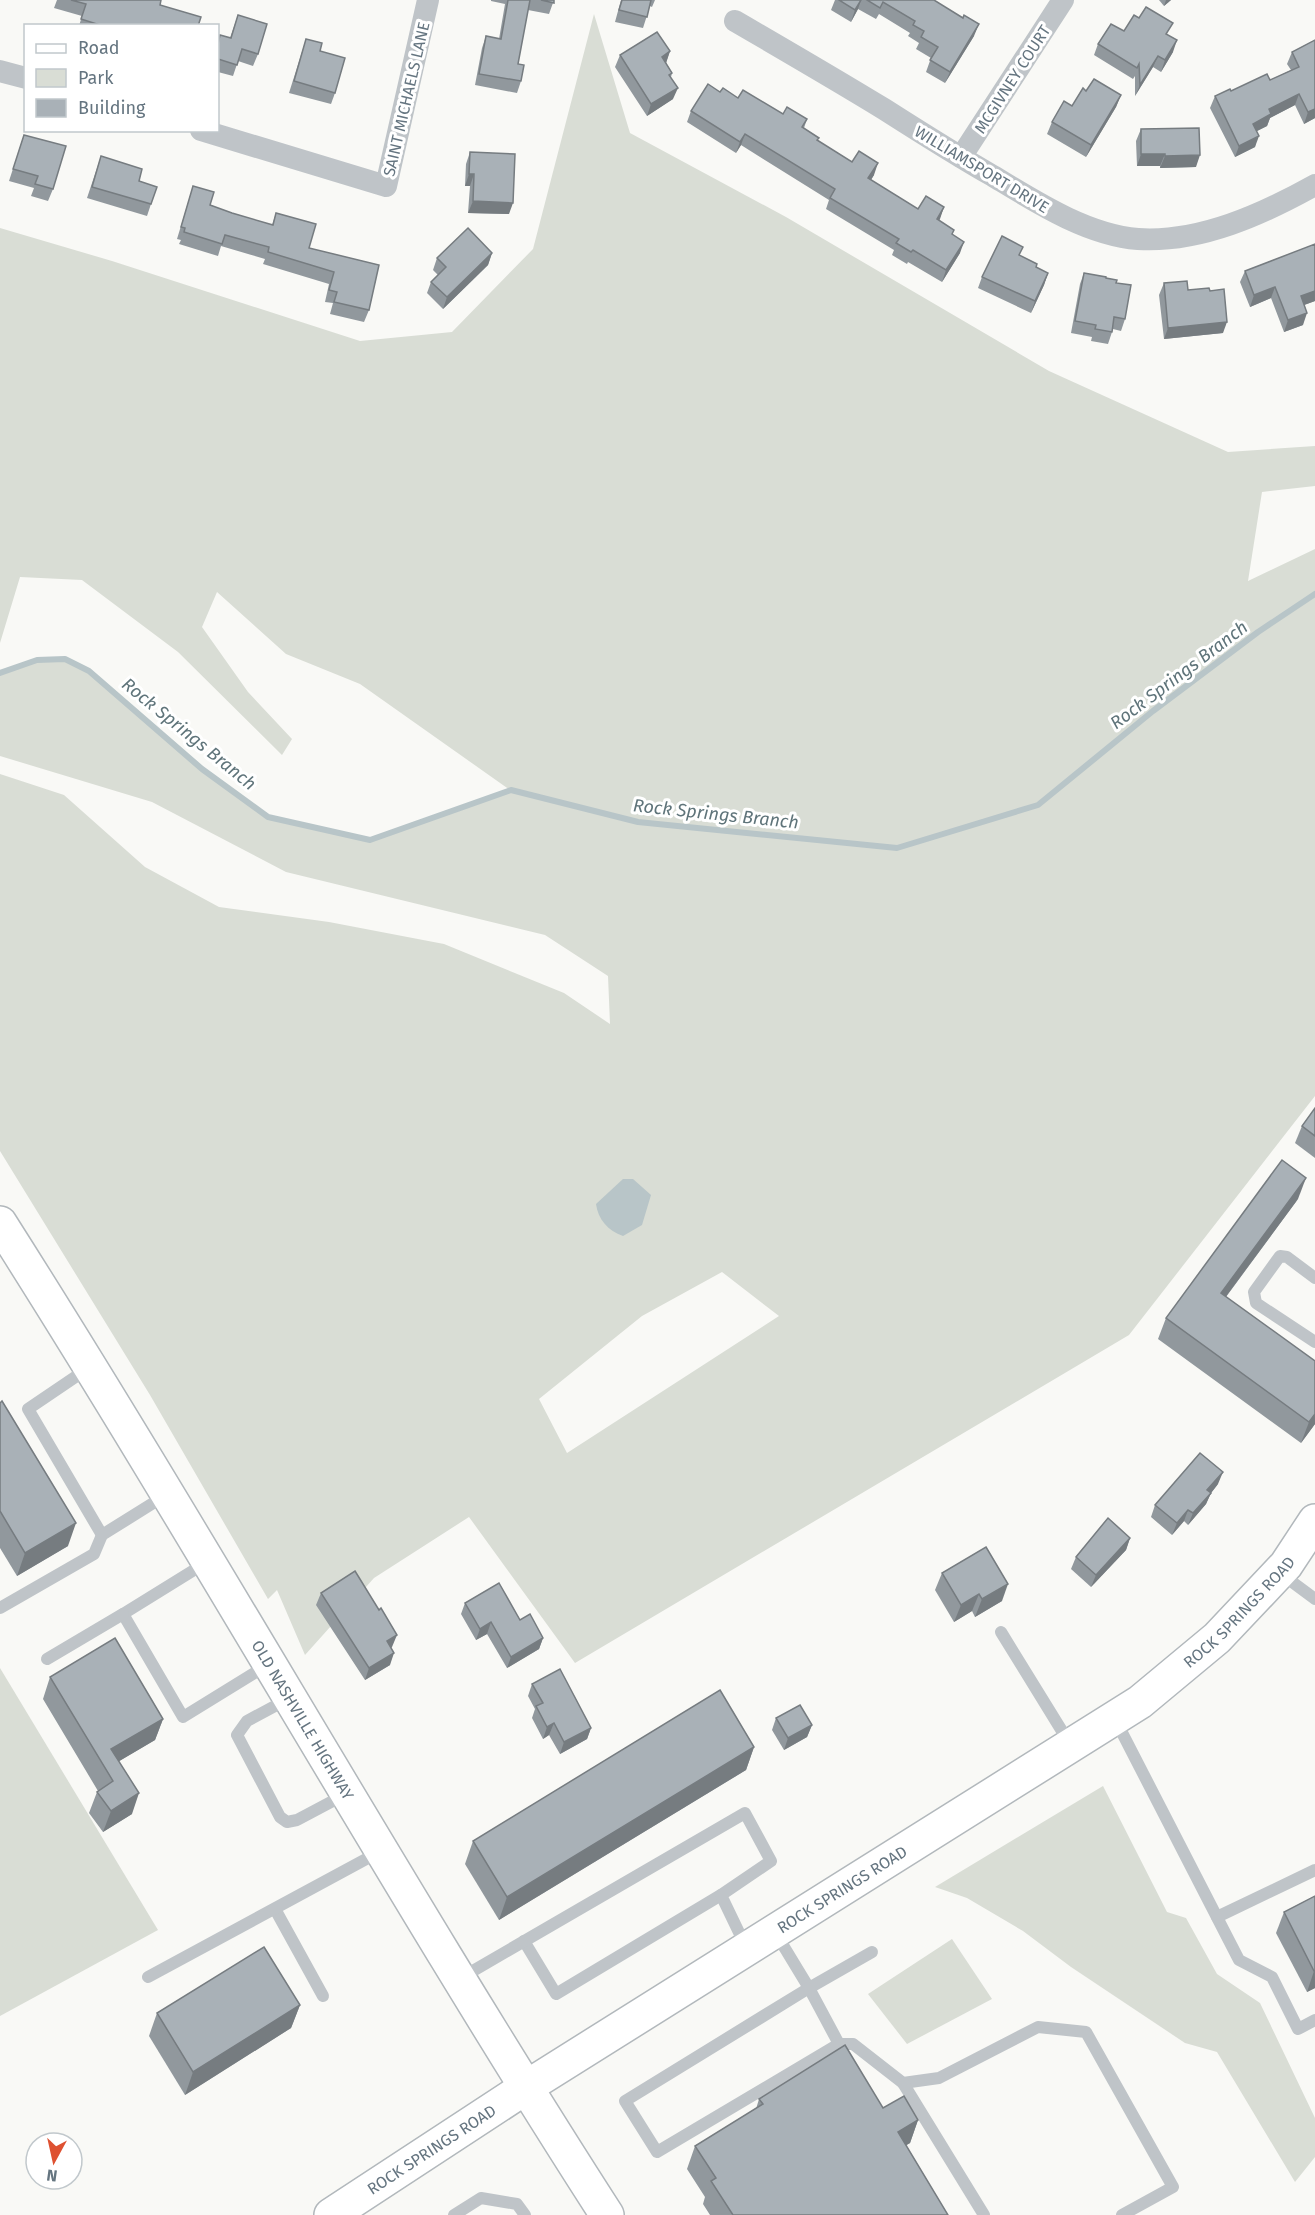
<svg xmlns="http://www.w3.org/2000/svg" width="1315" height="2215" viewBox="0 0 1315 2215" font-family="'Fira Sans',sans-serif">
  <rect width="100%" height="100%" fill="#f9f9f6"/>
  <g fill="#d9ddd5" fill-rule="evenodd">
    <path d="M594 14 630 133 786 217 1049 371 1228 452 1315 446V486L1262 492 1248 581 1315 549V1096L1129 1335 575 1663 469 1517 374 1578 305 1655 277 1590 268 1599 150 1395 0 1151V774L64 795 145 867 219 907 329 922 444 944 564 993 610 1024 608 976 545 935 286 872 152 802 0 756V673L37 660 65 659 89 671 202 769 268 817 370 840 510 790 360 684 286 654 217 592 202 627 248 692 292 739 282 755 178 652 82 580 20 577 0 643V228L112 261 360 341 452 332 533 249ZM722 1272 779 1316 567 1453 539 1399 642 1316Z"/>
    <path d="M0 1668 158 1930 0 2016Z"/>
    <path d="M1103 1786 1167 1912 1186 1918 1217 1974 1260 2003 1315 2118V2157L1295 2182 1217 2052 1185 2043 1071 1967 1023 1931 967 1898 935 1887Z"/>
    <path d="M952 1939 992 1999 907 2044 868 1994Z"/>
  </g>
  <path fill="#b8c5c8" d="M623 1179H633L651 1195 642 1225 623 1236C608 1231 598 1219 596 1204Z"/>
  <g fill="none" stroke-linecap="round" stroke-linejoin="round">
    <path stroke="#b8c5c8" stroke-width="6" d="M0 673 37 660 65 659 89 671 202 769 268 817 370 840 511 790 638 822 897 848 1038 805 1153 711 1258 632 1315 594"/>
    <g stroke="#b2b8bc" stroke-width="36">
      <g id="secondary">
        <path id="s1" d="M0 1223C208 1550 397 1889 607 2215"/>
        <path id="s2" d="M331 2215 525 2088 1140 1702 1217 1638 1286 1565 1315 1521"/>
      </g>
    </g>
    <g stroke="#bfc4c8" stroke-width="12">
      <path d="M1315 1278 1287 1257 1280 1256 1254 1292 1256 1303 1315 1342"/>
      <path d="M90 1367 28 1409 102 1535"/>
      <path d="M207 1562 123 1614 183 1717 269 1664"/>
      <path d="M1280 1573 1315 1599"/>
      <path d="M0 1608 94 1554 102 1535 166 1495"/>
      <path d="M1001 1632 1070 1744"/>
      <path d="M47 1659 123 1614"/>
      <path d="M288 1699 247 1721 237 1735 280 1817 287 1822 297 1820 346 1794"/>
      <path d="M1115 1719 1239 1960 1272 1977 1298 2029 1315 2020"/>
      <path d="M275 1909 323 1996"/>
      <path d="M1217 1917 1315 1870"/>
      <path d="M775 1932 809 1988 872 1952"/>
      <path d="M524 1941 556 1994 721 1895"/>
      <path d="M148 1977 381 1851"/>
      <path d="M459 1979 745 1813 771 1861 721 1895 746 1947"/>
      <path d="M839 2044 809 1988 625 2101 657 2152 839 2044H853L903 2083 939 2078 1038 2027 1086 2032 1173 2187 1122 2215"/>
      <path d="M903 2083 984 2215"/>
      <path d="M454 2215 481 2198 517 2204 525 2215"/>
    </g>
    <g stroke="#bfc4c8" stroke-width="22">
      <path d="M735 21C785 50 835 79 884 109 920 132 956 155 993 176 1036 202 1087 235 1138 239 1200 243 1263 214 1315 185"/>
      <path d="M0 71 26 78"/>
      <path d="M201 130 386 186 428 0"/>
      <path d="M961 157 1063 0"/>
    </g>
    <use href="#secondary" stroke="#fff" stroke-width="33"/>
  </g>
  <g fill="#91989d">
    <path d="M57 0H161L160 5 198 26H79L82 16 54 8Z"/>
    <path d="M491 0H554L549 14 528 10 518 64 521 81 517 93 475 85 482 48 486 36 499 39 505 4 491 1Z"/>
    <path d="M621 0H655L652 7 650 6 643 28 615 22Z"/>
    <path d="M835 0H934L974 36 945 83 926 72 931 58 916 49 919 43 908 36 910 33 879 14 876 19 858 9 851 22 831 10Z"/>
    <path d="M1159 0H1171L1164 6Z"/>
    <path d="M238 15 258 54 253 66 238 61 233 76 218 72V43L220 35 230 38Z"/>
    <path d="M1169 35 1173 52 1161 72 1153 67 1135 96V76L1133 79 1094 55 1098 44Z"/>
    <path d="M306 39 320 51 335 93 331 104 289 93Z"/>
    <path d="M1315 40V118L1304 124 1295 105 1270 118 1267 126 1257 131 1255 147 1235 157 1210 108 1215 96 1270 80 1291 70 1287 64 1292 52Z"/>
    <path d="M670 51 666 63 672 73 671 77 673 99 647 116 615 67 620 55Z"/>
    <path d="M1086 91 1121 95 1116 107 1086 157 1047 134 1052 122 1072 106Z"/>
    <path d="M720 92 783 114 807 119 804 128 818 141 874 175 871 180 918 209 944 207 939 220 953 235 960 253 942 282 908 262 907 264 892 255 894 250 826 209 829 200 741 145 736 153 687 122 691 111Z"/>
    <path d="M1141 129 1196 167 1160 168V166H1137L1136 141Z"/>
    <path d="M24 135 53 189 48 201 31 196 34 188 9 181Z"/>
    <path d="M470 152 509 214 468 213 470 186H465L466 164Z"/>
    <path d="M101 156 139 181 151 204 147 216 87 198Z"/>
    <path d="M193 186 210 205 232 213 272 225 276 213 309 248 379 265 369 310 364 322 330 314 333 303 325 302 329 284 263 264 265 259 221 246 218 256 179 244 181 240 177 239Z"/>
    <path d="M1315 244V301L1304 305 1303 325 1284 332 1271 298 1250 307 1240 282 1245 271Z"/>
    <path d="M492 253 488 265 443 309 427 293 431 282 438 275 433 270 437 258Z"/>
    <path d="M1020 256 1036 268 1048 273 1044 285 1031 313 978 288 982 277Z"/>
    <path d="M1084 273 1106 278 1116 283 1125 319 1121 331 1113 329 1108 344 1091 341 1092 337 1071 333 1080 284Z"/>
    <path d="M1164 283 1188 290 1210 291 1223 333 1164 339 1159 295Z"/>
    <path d="M1315 1108V1158L1295 1143 1302 1126Z"/>
    <path d="M1298 1199 1226 1297 1315 1361V1424L1301 1443 1158 1339 1166 1318Z"/>
    <path d="M0 1403 68 1546 17 1576 0 1548Z"/>
    <path d="M1218 1484 1211 1493 1206 1504 1188 1525 1184 1521 1172 1535 1151 1517 1155 1505Z"/>
    <path d="M1130 1538 1126 1550 1091 1587 1071 1569 1076 1557Z"/>
    <path d="M942 1573 1002 1601 975 1617 972 1611 954 1622 935 1590Z"/>
    <path d="M321 1593 392 1647 391 1648 390 1665 365 1680 316 1605Z"/>
    <path d="M465 1603 520 1620 543 1638 539 1649 507 1668 487 1634 476 1640 461 1614Z"/>
    <path d="M50 1677 163 1719 155 1740 119 1761 132 1814 103 1832 89 1813 97 1792 98 1791 43 1699Z"/>
    <path d="M532 1684 591 1728 587 1739 560 1754 549 1735 543 1739 532 1718 535 1709 528 1696Z"/>
    <path d="M776 1718 812 1725 807 1737 784 1750 772 1730Z"/>
    <path d="M754 1747 746 1770 499 1920 465 1864 473 1841Z"/>
    <path d="M1315 1896V1988L1307 1992 1276 1933 1284 1912Z"/>
    <path d="M300 2005 291 2028 185 2095 149 2036 157 2013Z"/>
    <path d="M759 2099 883 2108 918 2120 910 2143 906 2145 948 2215H710L703 2204 705 2197 687 2169 695 2146 756 2109Z"/>
  </g>
  <g fill="#767c80">
    <path d="M861 0 858 9 851 22 855 10Z"/>
    <path d="M1166 0H1171L1164 6Z"/>
    <path d="M979 24 974 36 945 83 950 72Z"/>
    <path d="M1177 40 1173 52 1161 72 1165 60Z"/>
    <path d="M670 51 666 63 662 57Z"/>
    <path d="M1158 56 1153 67 1135 96 1140 85Z"/>
    <path d="M678 88 673 99 647 116 651 104Z"/>
    <path d="M1299 94 1295 105 1270 118 1267 126 1249 135 1253 124 1269 109Z"/>
    <path d="M1121 95 1116 107 1086 157 1091 145Z"/>
    <path d="M1315 109V118L1304 124 1308 112Z"/>
    <path d="M745 134 741 145 736 153 740 142Z"/>
    <path d="M1259 136 1255 147 1235 157 1239 146Z"/>
    <path d="M1141 154H1165L1160 166H1137Z"/>
    <path d="M1200 155 1196 167 1160 168 1165 156Z"/>
    <path d="M878 163 874 175 864 190 868 178Z"/>
    <path d="M469 174H474L470 186H465Z"/>
    <path d="M473 201 513 203 509 214 468 213Z"/>
    <path d="M944 207 940 219 933 231 937 219Z"/>
    <path d="M964 242 960 253 942 282 946 270Z"/>
    <path d="M492 253 488 265 443 309 447 297Z"/>
    <path d="M1048 273 1044 285 1031 313 1035 301Z"/>
    <path d="M1275 287 1271 298 1250 307 1254 295Z"/>
    <path d="M1315 291V301L1296 308 1301 296Z"/>
    <path d="M1307 313 1303 325 1284 332 1288 320Z"/>
    <path d="M1227 322 1223 333 1164 339 1168 328Z"/>
    <path d="M1306 1178 1298 1199 1213 1314 1221 1293Z"/>
    <path d="M1315 1414V1424L1301 1443 1309 1422Z"/>
    <path d="M1223 1472 1218 1484 1211 1493 1206 1504 1188 1525 1193 1513 1207 1490Z"/>
    <path d="M1188 1510 1184 1521 1172 1535 1177 1523Z"/>
    <path d="M76 1523 68 1546 17 1576 25 1553Z"/>
    <path d="M1130 1538 1126 1550 1091 1587 1096 1575Z"/>
    <path d="M1008 1584 1002 1601 975 1617 982 1599Z"/>
    <path d="M979 1594 972 1611 954 1622 961 1605Z"/>
    <path d="M491 1622 487 1634 476 1640 480 1629Z"/>
    <path d="M397 1635 392 1647 382 1653 387 1641Z"/>
    <path d="M543 1638 539 1649 507 1668 511 1657Z"/>
    <path d="M394 1653 390 1665 365 1680 369 1668Z"/>
    <path d="M163 1719 155 1740 106 1769 111 1749Z"/>
    <path d="M554 1723 549 1735 543 1739 547 1727Z"/>
    <path d="M812 1725 807 1737 784 1750 788 1738Z"/>
    <path d="M591 1728 587 1739 560 1754 564 1742Z"/>
    <path d="M754 1747 746 1770 499 1920 507 1897Z"/>
    <path d="M139 1793 132 1814 103 1832 111 1811Z"/>
    <path d="M1314 1971H1315V1988L1307 1992Z"/>
    <path d="M300 2005 291 2028 185 2095 193 2072Z"/>
    <path d="M918 2120 910 2143 890 2155 898 2132Z"/>
  </g>
  <g fill="#a9b1b7" stroke="#767c80" stroke-width="1.5">
    <path d="M71 0H161L160 5 201 17 198 26H103L81 19 86 4Z"/>
    <path d="M508 0H530L518 64 524 65 521 81 479 74 486 36 501 39Z"/>
    <path d="M541 0H554V3Z"/>
    <path d="M622 0H651L647 17 619 10Z"/>
    <path d="M839 0H861L855 10Z"/>
    <path d="M867 0H934L963 18 964 15 979 24 950 72 930 60 938 47 921 37 924 31 913 25 915 21 883 2 880 8Z"/>
    <path d="M1146 7 1173 23 1166 34 1177 40 1165 60 1158 56 1140 85 1139 64 1137 68 1098 44 1111 24 1124 31 1134 15 1139 18Z"/>
    <path d="M238 15 267 24 258 54 242 49 237 65 218 59V44L220 35 231 38Z"/>
    <path d="M657 32 670 51 662 57 672 73 669 75 678 88 651 104 620 55Z"/>
    <path d="M306 39 322 43 320 51 345 58 335 93 294 81Z"/>
    <path d="M1315 40V109L1308 112 1299 94 1269 109 1271 114 1253 124 1259 136 1239 146 1215 96 1230 89 1231 91 1267 74 1270 80 1299 67 1292 52Z"/>
    <path d="M1094 79 1121 95 1091 145 1052 122 1064 101 1072 106 1083 88 1086 91Z"/>
    <path d="M708 84 720 92 723 88 738 98 743 90 783 114 787 107 807 119 802 127 819 138 817 140 852 162 859 151 878 163 868 178 918 209 926 196 944 207 937 219 954 230 952 234 964 242 946 270 913 250 911 252 896 243 899 239 830 198 835 189 745 134 740 142 691 111Z"/>
    <path d="M1199 128 1200 155 1165 156V154H1141V129Z"/>
    <path d="M24 135 66 146 53 189 35 184 38 176 13 169Z"/>
    <path d="M470 152 515 154 513 203 473 201 474 174H469Z"/>
    <path d="M101 156 142 169 139 181 157 187 151 204 92 187Z"/>
    <path d="M193 186 214 192 210 205 232 213 273 225 276 213 316 224 309 248 379 265 369 310 334 302 337 292 329 290 334 272 268 252 269 247 225 235 222 244 184 232 185 228 181 227Z"/>
    <path d="M468 228 492 253 447 297 431 282 446 267 437 258Z"/>
    <path d="M1002 236 1023 247 1019 255 1037 264 1036 267 1048 273 1035 301 982 277Z"/>
    <path d="M1315 244V291L1301 296 1307 313 1288 320 1275 287 1254 295 1245 271Z"/>
    <path d="M1084 273 1106 277V278L1117 280 1116 283 1131 285 1125 319 1114 317 1112 332 1095 329 1096 325 1075 321Z"/>
    <path d="M1187 281 1188 290 1209 288 1210 291 1224 289 1227 322 1168 328 1164 283Z"/>
    <path d="M1315 1108V1136L1302 1126Z"/>
    <path d="M1282 1160 1306 1178 1221 1293 1315 1361V1414L1309 1422 1166 1318Z"/>
    <path d="M2 1401 76 1523 25 1553 0 1511V1403Z"/>
    <path d="M1200 1453 1223 1472 1207 1490 1211 1493 1193 1513 1188 1510 1177 1523 1155 1505Z"/>
    <path d="M1108 1518 1130 1538 1096 1575 1076 1557Z"/>
    <path d="M986 1547 1008 1584 982 1599 979 1594 961 1605 942 1573Z"/>
    <path d="M355 1571 379 1610 381 1608 397 1635 387 1641 394 1653 369 1668 321 1593Z"/>
    <path d="M499 1583 520 1620 530 1614 543 1638 511 1657 491 1622 480 1629 465 1603Z"/>
    <path d="M115 1638 163 1719 111 1749 139 1793 111 1811 97 1792 113 1781 50 1677Z"/>
    <path d="M560 1669 591 1728 564 1742 554 1723 547 1727 536 1706 543 1703 532 1684Z"/>
    <path d="M720 1690 754 1747 507 1897 473 1841Z"/>
    <path d="M800 1705 812 1725 788 1738 776 1718Z"/>
    <path d="M1315 1896V1971H1314L1284 1912Z"/>
    <path d="M264 1947 300 2005 193 2072 157 2013Z"/>
    <path d="M845 2045 883 2108 904 2096 918 2120 898 2132 948 2215H733L711 2181 716 2178 695 2146 763 2104 759 2099Z"/>
  </g>
  <g text-anchor="middle" stroke-width="6" stroke-linejoin="round" paint-order="stroke">
    <g font-size="16" fill="#657580" stroke="#fff">
      <text transform="translate(1012 79) rotate(-57)" y="6">MCGIVNEY COURT</text>
      <text transform="translate(406 99) rotate(-77)" y="6">SAINT MICHAELS LANE</text>
      <text transform="translate(982 169) rotate(31)" y="6">WILLIAMSPORT DRIVE</text>
      <text dy="6" stroke="none"><textPath href="#s2" startOffset="1092">ROCK SPRINGS ROAD</textPath></text>
      <text dy="6" stroke="none"><textPath href="#s1" startOffset="582">OLD NASHVILLE HIGHWAY</textPath></text>
      <text dy="6" stroke="none"><textPath href="#s2" startOffset="606">ROCK SPRINGS ROAD</textPath></text>
      <text dy="6" stroke="none"><textPath href="#s2" startOffset="120">ROCK SPRINGS ROAD</textPath></text>
    </g>
    <g font-size="18" font-style="italic" fill="#5f747a" stroke="#fff">
      <text transform="translate(1179 675) rotate(-37)" y="6">Rock Springs Branch</text>
      <text transform="translate(189 734) rotate(39)" y="6">Rock Springs Branch</text>
      <text transform="translate(716 814) rotate(6)" y="6">Rock Springs Branch</text>
    </g>
  </g>
  <rect x="24" y="24" width="195" height="108" fill="#ffffff" stroke="#c1c8cc" stroke-width="1.5"/>
  <rect x="36" y="44" width="30" height="9" fill="#ffffff" stroke="#c1c8cc" stroke-width="1.5"/>
  <text x="78" y="54" font-size="18" fill="#657580">Road</text>
  <rect x="36" y="69" width="30" height="18" fill="#d9ddd5" stroke="#c1c8cc" stroke-width="1.5"/>
  <text x="78" y="84" font-size="18" fill="#657580">Park</text>
  <rect x="36" y="99" width="30" height="18" fill="#a9b1b7" stroke="#c1c8cc" stroke-width="1.5"/>
  <text x="78" y="114" font-size="18" fill="#657580">Building</text>
  <g transform="translate(54 2161) rotate(188)"><circle r="28" fill="#ffffff" stroke="#c1c8cc" stroke-width="1.5"/>
  <path d="M0-4.5L10 22L0 15L-10 22Z" fill="#de5131"/>
  <text y="-9" font-size="16" font-weight="bold" text-anchor="middle" fill="#657580">N</text>
  </g>
</svg>
